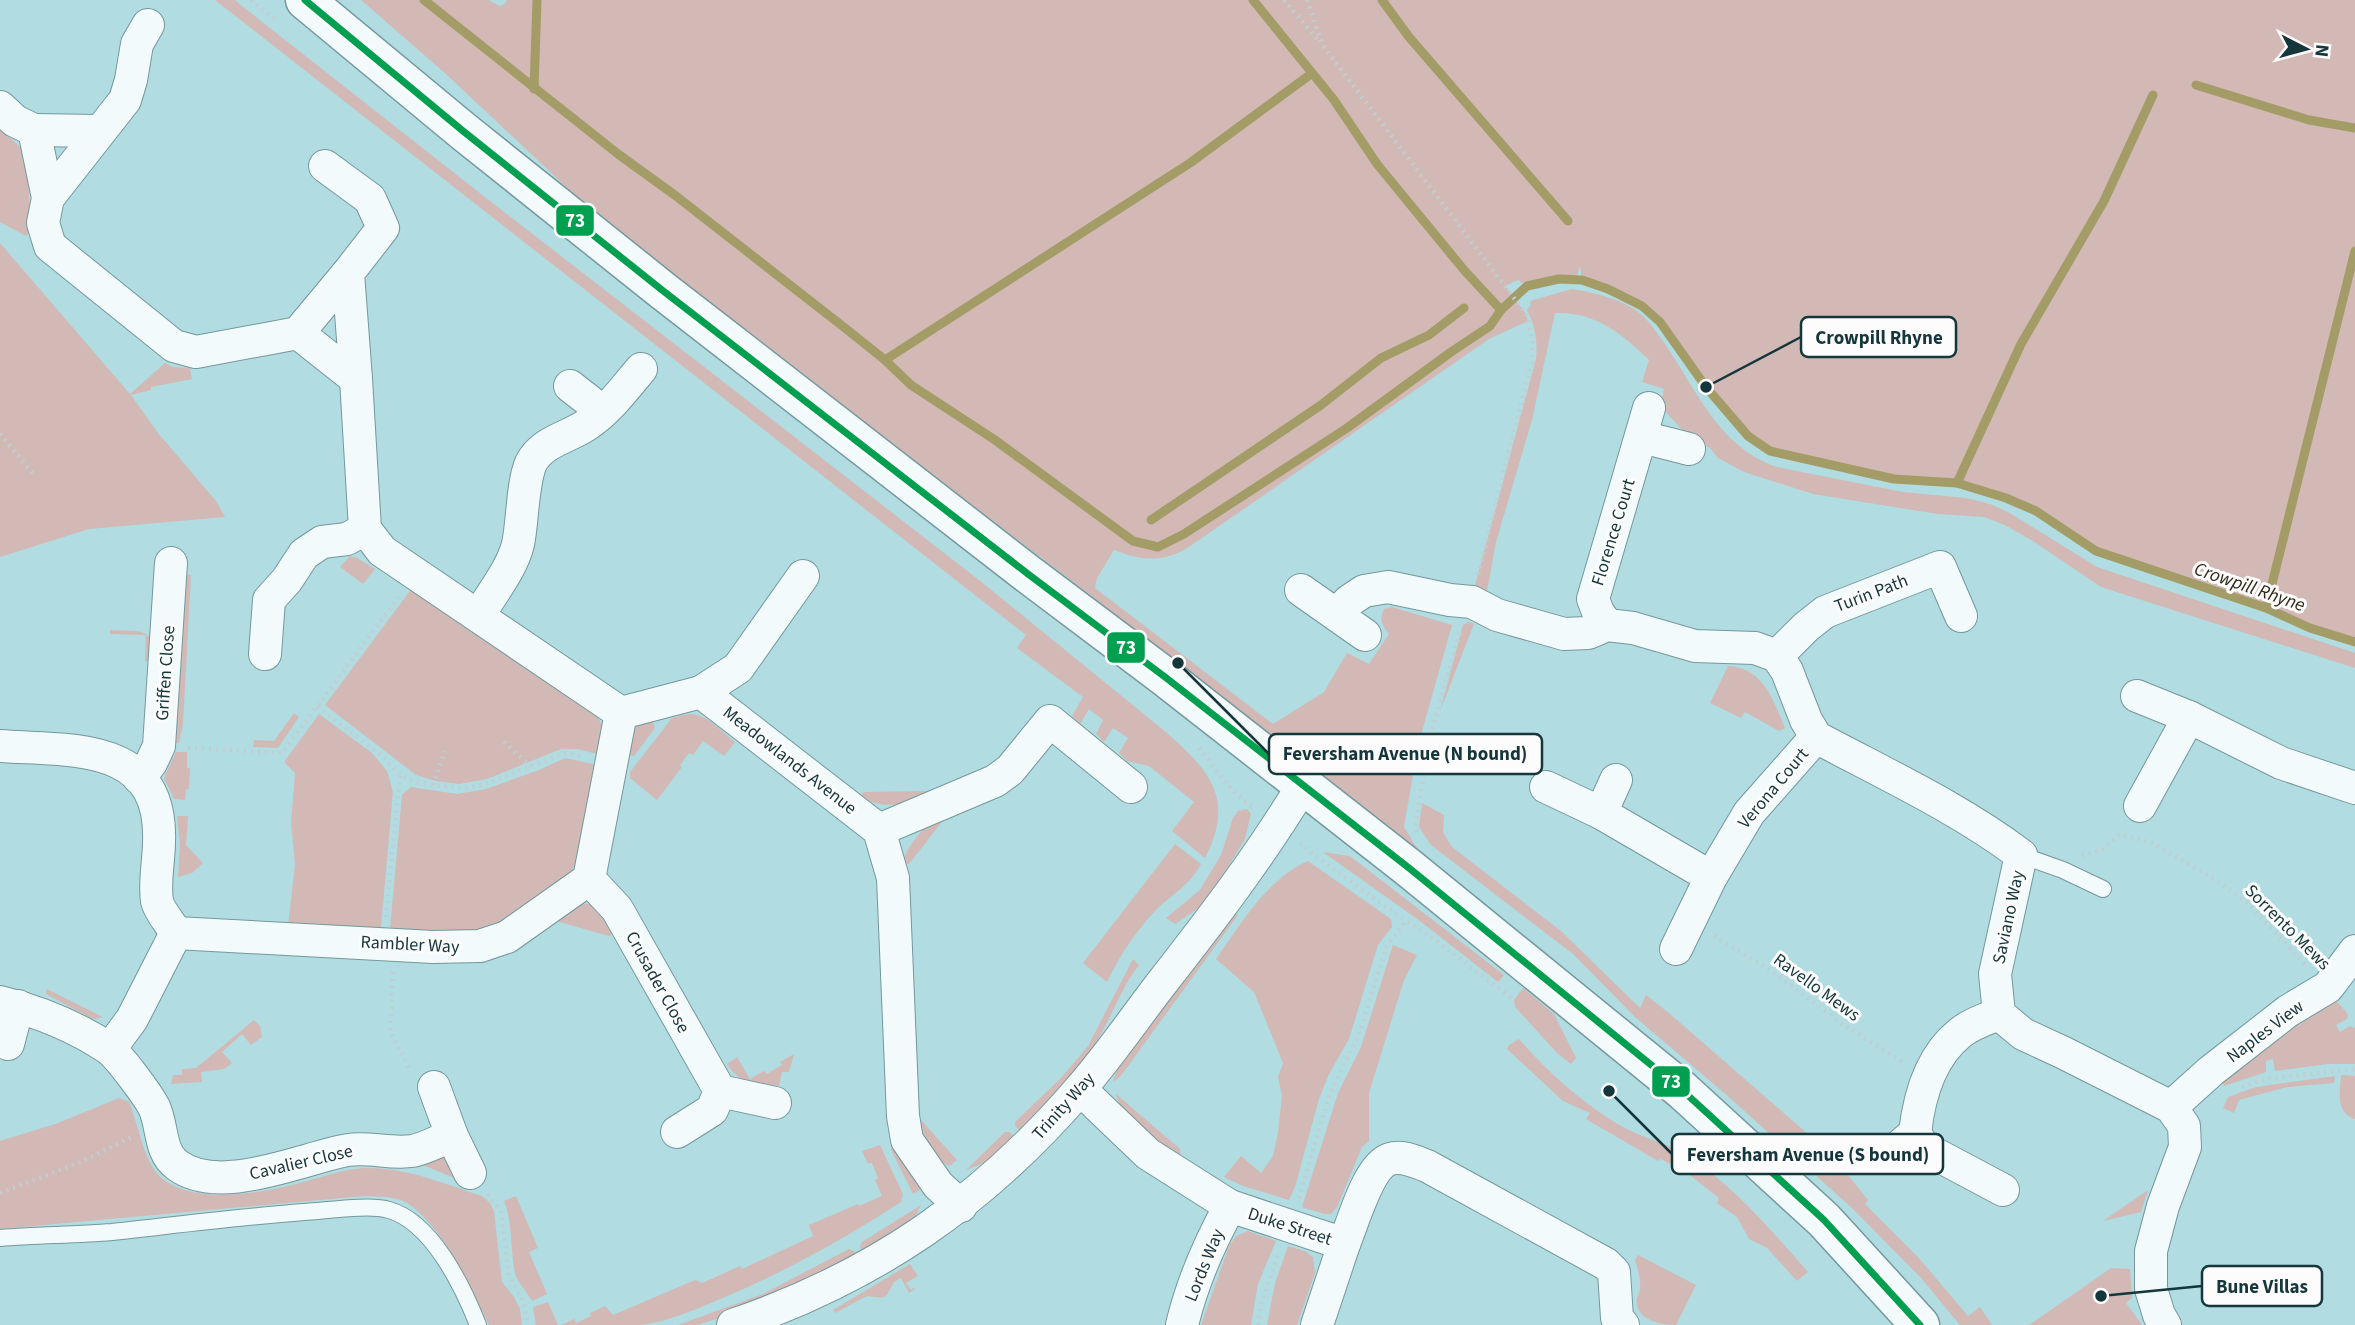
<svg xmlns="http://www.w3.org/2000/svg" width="2355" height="1325" viewBox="0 0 2355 1325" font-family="'Source Sans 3',sans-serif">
  <rect width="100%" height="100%" fill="#b1dce2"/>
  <g fill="#d2b9b5">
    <path d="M215 0H235L242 6 481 194 979 580 1161 728C1207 768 1237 796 1205 858L1172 831 1194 802 1149 766 1127 761 1119 753 1128 738 1113 728 1104 742 1096 734 1103 720 1089 709 1080 724 1072 716 1083 697 1017 648 1026 635Z"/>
    <path d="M361 0H489L499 6 505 4 507 0H2355V642L2310 628 2266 608 2096 551 2036 511 2006 498 1957 483 1894 479 1770 451 1748 436 1706 387 1660 322 1642 306 1608 289 1582 280 1580 266 1576 280 1559 279 1527 286 1518 280 1505 286 1526 314 1528 321 1489 339 1186 549C1161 563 1140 560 1114 550L1097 578 1095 588 1273 724 1324 692 1347 653 1369 664 1389 634C1382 625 1379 620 1384 609L1392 607 1452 625 1418 746 1404 827 1420 853 1089 594 616 234 446 74Z"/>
    <path d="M0 128 21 148 28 160 30 232 26 236 0 222Z"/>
    <path d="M0 243 130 394 165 363 173 367 190 368 192 379 151 387V390L131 395 158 433 216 501 225 517 89 529 0 557Z"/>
    <path d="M1572 289C1594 292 1630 301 1646 319 1690 369 1709 444 1777 467L1903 492 1966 498 1990 504 2008 512 2097 567 2355 653V668L2101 587 2036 543 2005 525 1984 517 1938 514 1813 494 1744 472 1718 458 1710 448 1690 438 1660 406 1664 389 1642 382 1649 360C1623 334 1594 311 1555 313L1532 420 1496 542 1487 591 1474 589 1536 359C1538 342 1535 325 1527 310L1531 305 1530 301Z"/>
    <path d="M350 556 357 558 375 569 363 584 340 567Z"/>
    <path d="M182 574 191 575 183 724 179 743H171Z"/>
    <path d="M412 588 592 710C607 728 604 733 601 755L577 749H561L487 779 459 784 436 781 416 775 325 705Z"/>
    <path d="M1469 622 1474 624 1440 711 1463 625Z"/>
    <path d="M110 630C140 632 155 625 152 661H145L146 635 110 634Z"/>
    <path d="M1728 666C1764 668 1773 700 1785 728L1779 731 1745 712 1741 718 1710 703Z"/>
    <path d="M294 713 299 717 278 748 253 747 254 740 274 741Z"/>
    <path d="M319 714 372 753 387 771 393 792 381 927H367L366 931 288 925 295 865 291 822 295 773 284 762Z"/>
    <path d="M688 714C706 713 721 731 735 742L724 756 703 741 693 755 689 753 680 765 682 767 657 800 630 778V772L672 718Z"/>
    <path d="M651 717 655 728 634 756 626 754 634 728Z"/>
    <path d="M176 752H187V768H190L189 789H186L185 800 174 799 164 778Z"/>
    <path d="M565 758 598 765 582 852 572 870 548 892 494 928 460 934 390 929 402 795 411 787 457 794 486 789 539 770Z"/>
    <path d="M927 791 929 795C904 805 885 810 860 797L864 792Z"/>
    <path d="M1422 803 1444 815 1443 832 1452 847 1561 931 1640 1008 1646 995 1669 1013 1832 1155 1868 1200 1865 1204 1918 1257 1968 1316 1980 1307 1992 1325H1960L1921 1278 1854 1210 1730 1098 1635 1017 1573 954 1431 845 1419 827Z"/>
    <path d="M1247 809 1251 814 1245 839 1206 903 1175 924 1166 918 1200 890 1221 855 1233 818 1238 811Z"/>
    <path d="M177 816H188L186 845 203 863 192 873 178 877 180 845Z"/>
    <path d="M938 816 941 823 909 864 902 863C908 844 923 828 938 816Z"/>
    <path d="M1175 844 1201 864C1189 886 1175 892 1158 908 1137 929 1120 955 1107 982L1083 963Z"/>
    <path d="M1323 852 1350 856 1504 975 1498 982 1420 921Z"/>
    <path d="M1308 861 1391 919 1392 927 1378 945 1349 1039 1329 1074 1319 1099 1295 1187 1289 1200 1243 1186 1224 1177 1241 1156 1261 1173 1273 1156 1278 1132 1282 1096 1278 1077 1283 1063 1254 992 1216 959C1241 924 1267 879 1308 861Z"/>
    <path d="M577 904H592L616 932 609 936 556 921Z"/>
    <path d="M1234 912 1238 915 1120 1077 1113 1082 1119 1062Z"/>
    <path d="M1393 945 1417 955 1404 980 1369 1093V1141L1362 1147 1337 1207 1331 1214H1324L1302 1207 1338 1093 1361 1047Z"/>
    <path d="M1133 959 1139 965C1121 988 1112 1016 1097 1041 1077 1074 1047 1104 1021 1132L1015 1126V1122L1061 1078 1088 1046Z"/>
    <path d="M1523 988 1554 1014 1576 1058 1571 1064 1557 1053 1515 1007 1514 1000Z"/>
    <path d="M47 989 103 1017 95 1019 89 1017 46 994Z"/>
    <path d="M2331 995 2348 1014 2347 1019 2336 1025 2340 1032 2350 1026 2355 1028V1064H2328L2275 1071 2273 1059 2266 1061V1072L2224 1086 2221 1076Z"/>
    <path d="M254 1020 260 1026 262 1037 251 1045 242 1034 222 1052 232 1063 224 1069 201 1072 202 1082 171 1084 173 1075H182V1069L196 1068Z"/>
    <path d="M1519 1039C1547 1071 1580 1101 1616 1123 1640 1138 1670 1143 1693 1159 1737 1190 1773 1232 1808 1272L1797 1281 1767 1248 1749 1239 1737 1217 1717 1203 1719 1198 1687 1173 1661 1159 1658 1161 1586 1119 1590 1113 1563 1101 1507 1049 1509 1045Z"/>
    <path d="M794 1054 789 1072H782L779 1086C756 1082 740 1085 727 1064L737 1057 750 1079 764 1071 767 1074 782 1065 780 1062Z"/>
    <path d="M2341 1075 2355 1076V1119C2335 1113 2340 1091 2341 1075Z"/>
    <path d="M2335 1076 2334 1083 2287 1087 2239 1100 2234 1113 2223 1108 2228 1097 2256 1087Z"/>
    <path d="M1116 1094 1180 1149 1181 1158C1163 1145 1118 1116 1116 1094Z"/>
    <path d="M119 1098 129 1102C140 1127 143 1167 167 1182 204 1205 268 1192 307 1181 326 1176 344 1169 364 1168 406 1167 442 1183 482 1196L490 1203 494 1211 502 1282 514 1297 520 1309 522 1325H489C472 1291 438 1217 403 1201 392 1196 376 1197 365 1196L0 1229V1141L58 1123Z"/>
    <path d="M921 1120 957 1160 949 1166C931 1156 924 1140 915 1122Z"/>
    <path d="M1005 1132H1009L1015 1137 991 1160 966 1170Z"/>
    <path d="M892 1143 922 1189 913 1194 891 1150Z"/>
    <path d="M880 1145 903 1194 901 1202C847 1237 792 1268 732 1294 704 1306 672 1321 641 1325 615 1325 587 1325 561 1325L574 1319 576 1323 591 1316 590 1313 605 1306 613 1315 695 1280 702 1283 740 1266 742 1269 813 1236 809 1225 858 1204 859 1206 882 1196 875 1180 878 1178 872 1163 868 1164 862 1151Z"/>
    <path d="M438 1156 446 1158 464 1182 423 1165V1160Z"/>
    <path d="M2148 1190 2141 1212 2103 1221Z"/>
    <path d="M516 1196 538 1248 529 1252 547 1294 532 1301C527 1292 517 1282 515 1273 510 1249 513 1223 504 1201Z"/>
    <path d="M921 1205 912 1223 865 1254 860 1247 862 1242Z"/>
    <path d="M1248 1231 1276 1241 1258 1284 1251 1325H1201L1229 1246 1236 1236Z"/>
    <path d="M1288 1246 1305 1251 1313 1257 1315 1273 1297 1325H1267L1275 1283Z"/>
    <path d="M849 1249 854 1251 858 1258 726 1316 697 1325H678L763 1294Z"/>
    <path d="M1638 1255 1696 1285 1676 1325C1663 1325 1642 1322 1637 1306 1635 1300 1639 1294 1640 1289 1641 1279 1638 1269 1635 1260Z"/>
    <path d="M910 1264 918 1276 906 1283 911 1290 915 1287V1289L909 1293 901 1278 894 1282 887 1295 882 1298 867 1296 835 1313 833 1310Z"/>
    <path d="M2111 1268 2130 1269 2132 1298 2126 1303 2142 1325H2029Z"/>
    <path d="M548 1302 558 1325H536L533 1307Z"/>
  </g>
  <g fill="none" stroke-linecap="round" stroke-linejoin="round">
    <g stroke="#a49c67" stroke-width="9">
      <path d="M424 0 618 154 676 196 845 328 885 360 911 385 995 440 1133 541 1158 547 1184 534 1347 428 1451 352 1490 326 1501 310"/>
      <path d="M1253 0 1334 100 1377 164 1464 270 1501 310 1527 286 1545 282 1559 279 1582 280 1608 289 1642 306 1660 322 1706 387 1748 436 1770 451 1894 479 1957 483 2006 498 2036 511 2096 551 2266 608 2310 628 2355 642"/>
      <path d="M1382 0 1409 37 1568 221"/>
      <path d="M2196 85 2309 120 2355 128"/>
      <path d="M534 89 537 0"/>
      <path d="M885 360 1190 163 1311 74"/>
      <path d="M1957 483 2021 344 2104 201 2153 95"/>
      <path d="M1151 520 1321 405 1381 358 1429 335 1464 308"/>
      <path d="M2266 608 2355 251"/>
    </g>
    <g stroke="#74989d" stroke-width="18">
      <g id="service">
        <path d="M2021 855 2063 870 2103 889"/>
        <path d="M0 1238C37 1235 75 1235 112 1232 176 1225 239 1217 304 1212 325 1211 369 1204 389 1210 432 1222 463 1287 478 1325"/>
      </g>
    </g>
    <g stroke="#74989d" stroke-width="34">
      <g id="minor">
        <path d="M0 107 15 121 34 130 48 198 43 223 50 246 174 346 196 352 298 333 356 379 365 529 382 551 621 713 701 692 879 830 893 878 903 1116 907 1140 938 1185 961 1206"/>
        <path d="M34 130 99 131"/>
        <path d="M325 166 370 199 383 228 348 273 356 379"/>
        <path d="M48 198 125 100 131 80 137 44 148 25"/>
        <path d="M298 333 348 273"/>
        <path d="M570 386 602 411"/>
        <path d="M1642 437 1689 449"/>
        <path d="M1301 590 1365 635"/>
        <path d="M1337 614 1349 601 1364 591 1388 587 1450 600 1472 602 1497 615 1564 634 1588 633 1607 625 1633 628 1695 646 1755 648 1777 656 1787 671 1806 720 1816 737C1885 774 1959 808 2021 855L1995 974 1999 1014 2023 1034 2064 1053 2171 1107 2184 1126 2185 1147 2163 1206 2151 1251V1289L2159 1315 2165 1325"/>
        <path d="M479 615C492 593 512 569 518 544 523 521 522 484 531 463 542 441 570 437 588 424 609 410 625 388 641 369"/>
        <path d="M1607 625 1598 612 1593 599 1649 408"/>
        <path d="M265 654 269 600 287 580 304 554 322 542 347 539 365 529"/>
        <path d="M1777 656 1806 627 1825 612 1940 567 1961 616"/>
        <path d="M701 692 738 668 803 576"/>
        <path d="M2137 696 2189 717 2281 763 2355 788"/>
        <path d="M0 746C71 751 163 741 159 842 159 860 154 883 157 901 159 911 171 924 176 933"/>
        <path d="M139 778 151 763 159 746 171 563"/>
        <path d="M1546 787 1601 813 1711 877"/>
        <path d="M2140 806 2189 717"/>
        <path d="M1601 813 1616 780"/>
        <path d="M879 830 995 781 1010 770 1050 721 1131 787"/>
        <path d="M589 879 617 909 720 1091 712 1110 677 1132"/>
        <path d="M176 933 433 947 480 946 507 937 589 879 621 713"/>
        <path d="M1676 949 1711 877 1749 813 1816 737"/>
        <path d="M0 1002C37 1011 76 1027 108 1048 119 1056 147 1094 154 1107 163 1126 159 1152 177 1165 220 1197 302 1158 348 1150 370 1147 391 1154 412 1151 425 1149 440 1140 452 1136L434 1087"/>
        <path d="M8 1044 18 1006"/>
        <path d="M110 1049 132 1019 176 933"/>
        <path d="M1080 1089 1148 1154 1230 1206 1344 1244C1353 1223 1368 1166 1390 1159 1403 1155 1416 1162 1427 1166L1606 1264 1614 1272 1617 1318 1623 1325"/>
        <path d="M720 1091 775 1103"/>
        <path d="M2171 1107 2211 1071 2288 1011 2328 987 2355 951"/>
        <path d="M1915 1133 1924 1148 2003 1190"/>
        <path d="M452 1136 470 1173"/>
        <path d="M1887 1157 1915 1133C1919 1097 1930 1057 1960 1033 1971 1024 1986 1019 1999 1014"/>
        <path d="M733 1325C874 1277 983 1202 1080 1089 1109 1056 1134 1019 1161 984 1211 920 1261 855 1303 785"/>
        <path d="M1182 1325C1192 1283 1209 1244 1230 1206"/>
        <path d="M1317 1325 1344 1244"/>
      </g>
    </g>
    <g stroke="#74989d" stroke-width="41">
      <path id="primary" d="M305 0 463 131 662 290 1028 574 1165 677 1409 868 1682 1090 1824 1220 1920 1325"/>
    </g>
    <g stroke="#c1ced1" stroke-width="4.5" stroke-dasharray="2 5" stroke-linecap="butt">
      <path d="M251 0 277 21"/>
      <path d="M1284 0 1319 41"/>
      <path d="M1307 0 1322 44 1526 314 1533 341 1532 361 1478 575"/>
      <path d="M0 434 34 475"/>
      <path d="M317 707 381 755 400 775 412 781 433 785 467 788 486 784 554 757 566 753 583 756"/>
      <path d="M504 742 531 767"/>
      <path d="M188 748 282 753 399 597"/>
      <path d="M1199 748C1217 769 1230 794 1254 808"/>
      <path d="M433 785 445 751"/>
      <path d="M1417 832 1415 827 1429 741 1461 630"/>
      <path d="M1300 843 1315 856 1406 921"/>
      <path d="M2082 856 2103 849 2120 834 2152 843 2216 880 2250 905 2307 967"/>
      <path d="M386 917 400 775"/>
      <path d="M1714 936 1770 970 1841 1023 1904 1063"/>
      <path d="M393 972 390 1031 410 1070"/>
      <path d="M2242 1087 2264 1079 2355 1069"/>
      <path d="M0 1193 81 1162 134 1136"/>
      <path d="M488 1194 501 1212 509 1276 523 1300 528 1325"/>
      <path d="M1299 1198 1329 1096 1359 1034 1387 945 1406 921 1426 933 1510 997 1512 994"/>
      <path d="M1258 1325 1261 1304 1279 1252"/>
    </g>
    <use href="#service" stroke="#f3fafb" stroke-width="16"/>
    <use href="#minor" stroke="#f3fafb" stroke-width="32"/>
    <use href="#primary" stroke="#f3fafb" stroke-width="38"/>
    <g stroke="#fcfcfc" stroke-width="12">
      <path id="bus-1" d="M305 0 463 131 662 290 1028 574 1165 677 1409 868 1682 1090 1824 1220 1920 1325"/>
    </g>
    <use href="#bus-1" stroke="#01a050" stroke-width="7"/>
  </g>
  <g text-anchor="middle" stroke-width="6" stroke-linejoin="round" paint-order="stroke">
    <g font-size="18" fill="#15363b" stroke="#fcfcfc">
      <text transform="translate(1613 532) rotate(-73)" y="6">Florence Court</text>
      <text transform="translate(1871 593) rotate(-21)" y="6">Turin Path</text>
      <text transform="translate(165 673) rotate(-86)" y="6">Griffen Close</text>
      <text transform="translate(790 760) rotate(38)" y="6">Meadowlands Avenue</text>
      <text transform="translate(1773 788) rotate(-50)" y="6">Verona Court</text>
      <text transform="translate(2008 917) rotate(-78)" y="6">Saviano Way</text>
      <text transform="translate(2288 927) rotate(45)" y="6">Sorrento Mews</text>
      <text transform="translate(410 944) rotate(3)" y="6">Rambler Way</text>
      <text transform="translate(658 982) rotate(61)" y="6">Crusader Close</text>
      <text transform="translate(1817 987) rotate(36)" y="6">Ravello Mews</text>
      <text transform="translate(2265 1031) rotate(-37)" y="6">Naples View</text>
      <text transform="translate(1063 1106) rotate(-48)" y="6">Trinity Way</text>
      <text transform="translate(301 1162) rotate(-13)" y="6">Cavalier Close</text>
      <text transform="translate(1290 1226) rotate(18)" y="6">Duke Street</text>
      <text transform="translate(1204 1265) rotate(-68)" y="6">Lords Way</text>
    </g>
    <g font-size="19" font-style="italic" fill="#322a18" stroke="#fcfcfc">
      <text transform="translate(2250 586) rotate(19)" y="7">Crowpill Rhyne</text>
    </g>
  </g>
  <path fill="none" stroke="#15363b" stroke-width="2.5" d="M1706 387L1801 337M1178 663L1269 754M1609 1091L1672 1154M2101 1296L2202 1286"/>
  <g fill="#15363b" stroke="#fcfcfc" stroke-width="2.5">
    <circle cx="1706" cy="387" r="7"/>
    <circle cx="1178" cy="663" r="7"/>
    <circle cx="1609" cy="1091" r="7"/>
    <circle cx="2101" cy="1296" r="7"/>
  </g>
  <g fill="#fcfcfc" stroke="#15363b" stroke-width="2.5">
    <rect x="1801" y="317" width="155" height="40" rx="7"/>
    <rect x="1269" y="734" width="273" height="40" rx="7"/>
    <rect x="1672" y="1134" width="271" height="40" rx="7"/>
    <rect x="2202" y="1266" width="120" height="40" rx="7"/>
  </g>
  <g font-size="19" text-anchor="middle" font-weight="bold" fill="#15363b">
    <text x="1879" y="344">Crowpill Rhyne</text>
    <text x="1405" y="760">Feversham Avenue (N bound)</text>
    <text x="1808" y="1161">Feversham Avenue (S bound)</text>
    <text x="2262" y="1293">Bune Villas</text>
  </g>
  <g stroke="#fcfcfc" stroke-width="2.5">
    <rect x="555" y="204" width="40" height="33" rx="7" fill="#01a050"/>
    <rect x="1106" y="631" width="40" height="33" rx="7" fill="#01a050"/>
    <rect x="1651" y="1065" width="40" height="33" rx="7" fill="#01a050"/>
  </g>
  <g font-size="19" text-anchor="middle" font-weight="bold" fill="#fff">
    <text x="575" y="227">73</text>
    <text x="1126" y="654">73</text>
    <text x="1671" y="1088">73</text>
  </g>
  <g transform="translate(2306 49) rotate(96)" stroke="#fcfcfc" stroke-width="5" paint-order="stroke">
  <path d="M0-5L12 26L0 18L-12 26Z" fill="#15363b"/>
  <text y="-10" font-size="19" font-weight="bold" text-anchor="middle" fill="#15363b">N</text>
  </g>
</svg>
